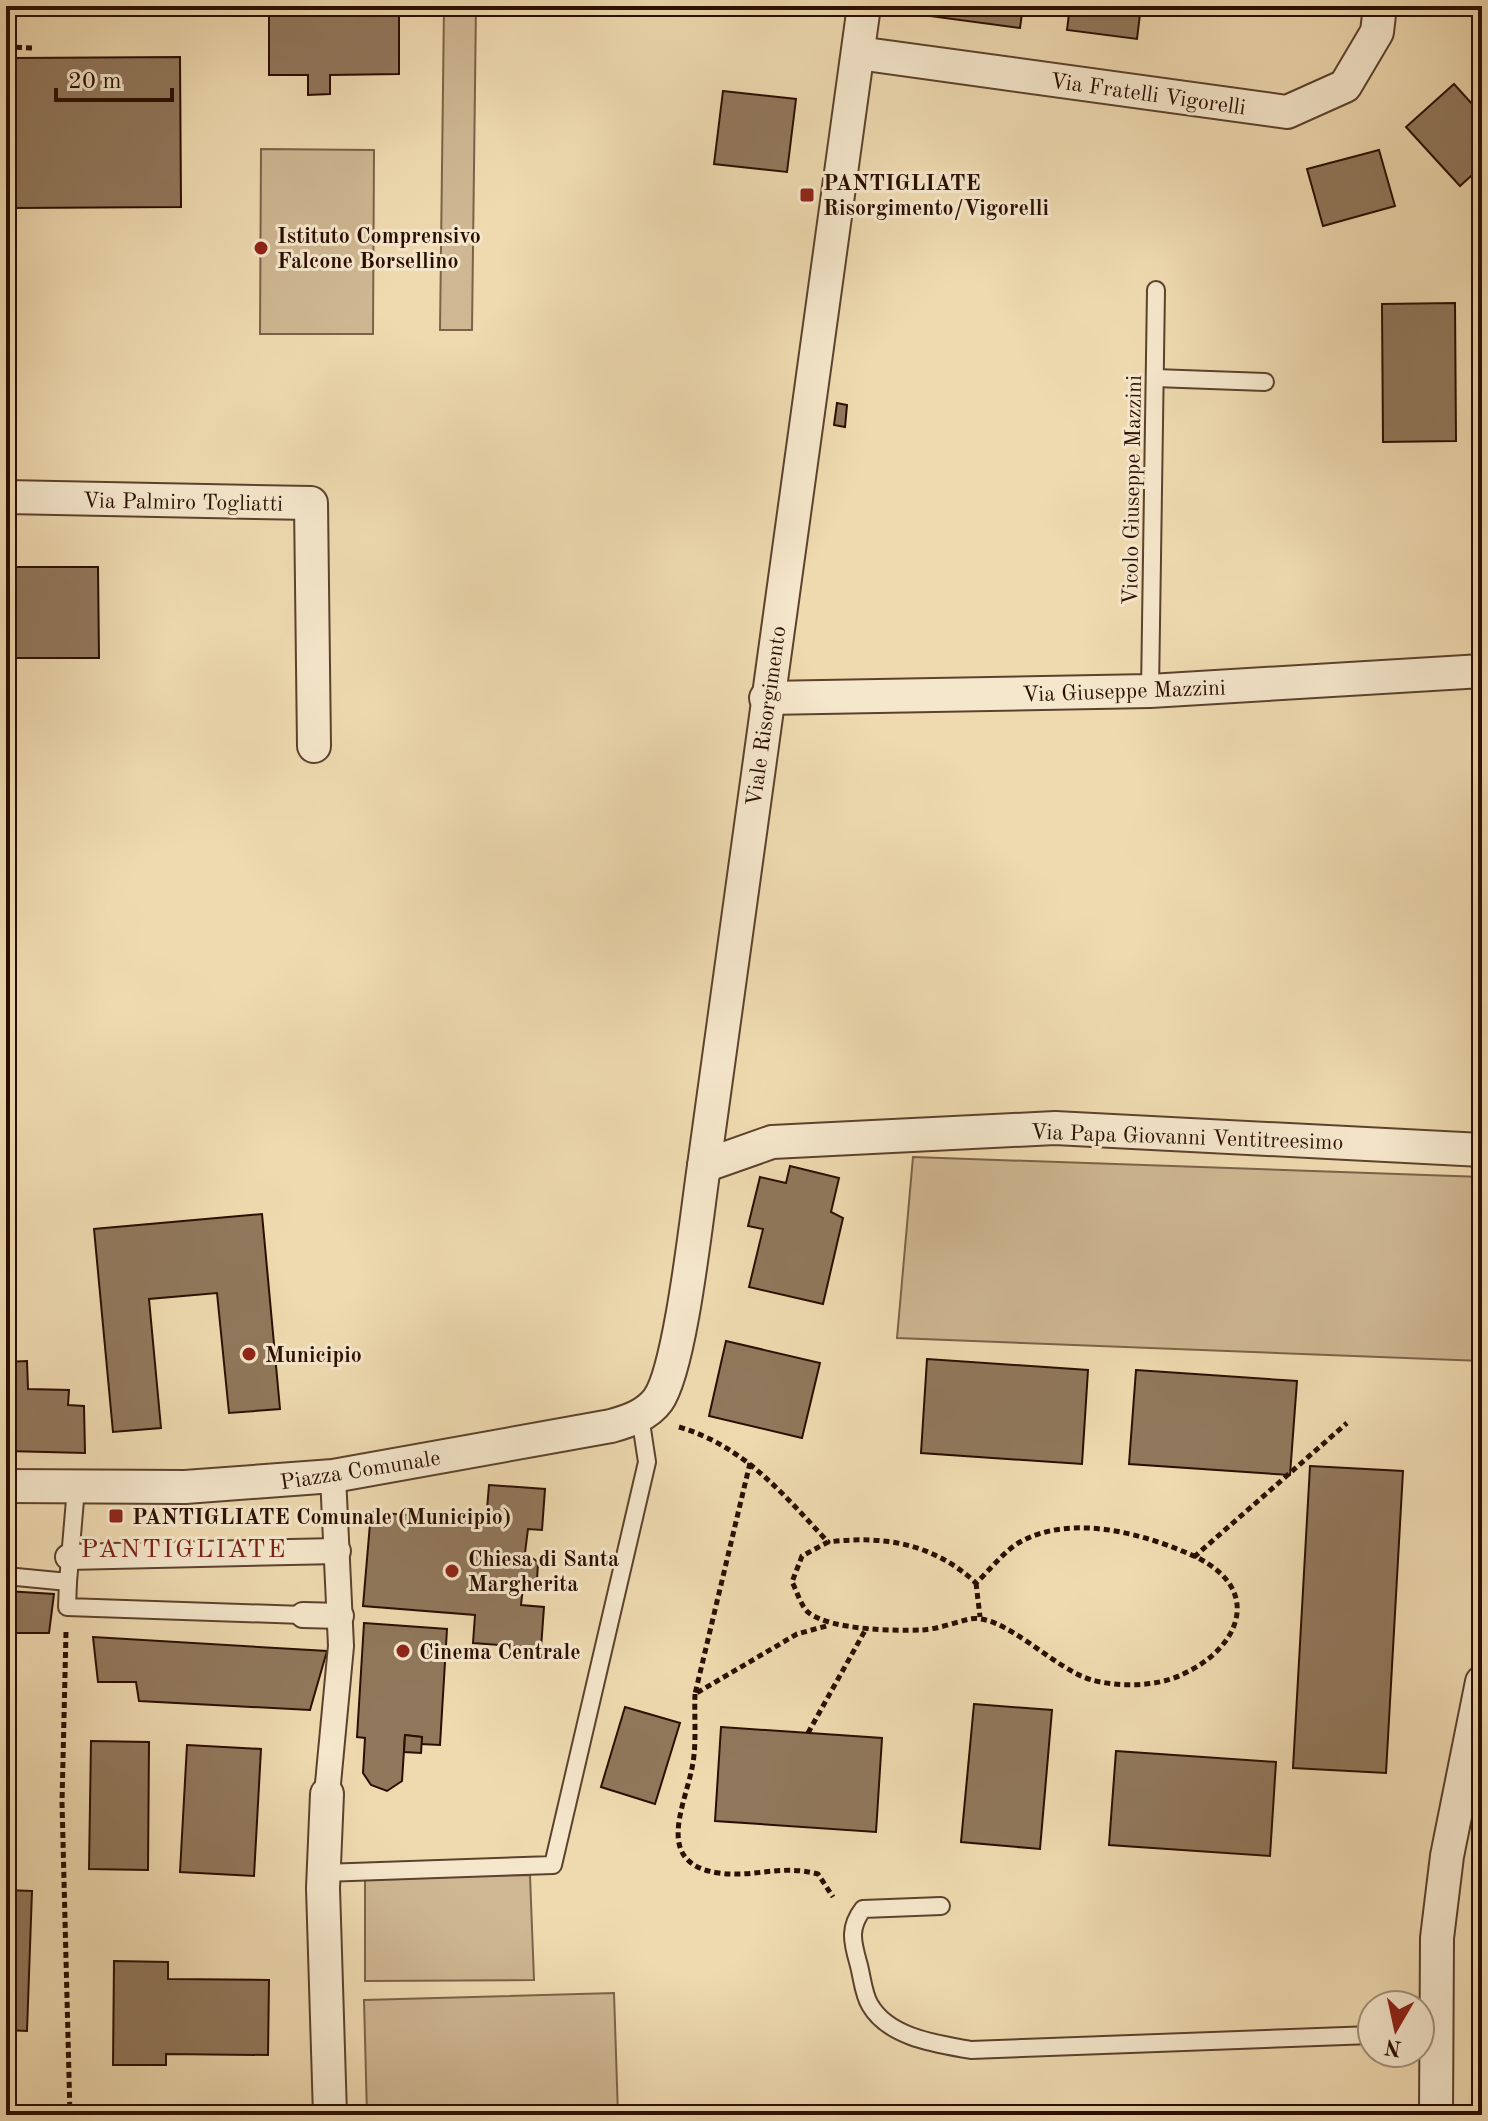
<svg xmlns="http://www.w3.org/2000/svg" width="1488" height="2121" viewBox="0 0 1488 2121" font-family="'Old Standard TT',serif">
  <rect width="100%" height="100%" fill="#efdab0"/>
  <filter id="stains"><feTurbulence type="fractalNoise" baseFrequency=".0025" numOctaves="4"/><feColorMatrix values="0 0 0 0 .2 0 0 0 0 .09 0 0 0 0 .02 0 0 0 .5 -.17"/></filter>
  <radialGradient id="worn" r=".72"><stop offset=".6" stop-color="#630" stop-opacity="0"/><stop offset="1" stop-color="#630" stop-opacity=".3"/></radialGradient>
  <g fill="#ceb792" stroke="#7c6249" stroke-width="2">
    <path d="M444 6H476L472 330H440Z"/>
    <path d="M261 149 374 150 373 334H260Z"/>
    <path d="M913 1157 1482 1177V1361L897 1338Z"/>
    <path d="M530 1875 534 1980 365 1981V1877Z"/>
    <path d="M614 1993 618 2115H367L364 2000Z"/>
  </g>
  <g fill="#91785c" stroke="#2b0e00" stroke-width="2">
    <path d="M269 6H399V74L330 75V94L308 95V75H269Z"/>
    <path d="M923 6H1023L1020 28 922 15Z"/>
    <path d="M1070 6H1141L1137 39 1067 30Z"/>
    <path d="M180 57 181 207 15 208 14 58Z"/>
    <path d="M1454 84 1482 115V166L1460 186 1406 127Z"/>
    <path d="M723 91 796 99 787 172 714 164Z"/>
    <path d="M1379 150 1395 206 1323 226 1307 169Z"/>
    <path d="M1455 303 1456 441 1383 442 1382 304Z"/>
    <path d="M837 403 847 405 845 427 834 425Z"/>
    <path d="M6 567H98L99 658H6Z"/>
    <path d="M790 1166 839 1178 831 1212 843 1218 823 1304 749 1287 763 1229 748 1226 760 1177 786 1183Z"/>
    <path d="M262 1214 280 1409 229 1413 217 1293 149 1299 161 1428 113 1432 94 1229Z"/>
    <path d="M726 1341 820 1363 802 1438 709 1416Z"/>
    <path d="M927 1359 1088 1370 1082 1464 921 1453Z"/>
    <path d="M27 1361 28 1389 69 1390 68 1405 84 1406 85 1453 6 1451V1362Z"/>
    <path d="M1136 1370 1297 1381 1290 1475 1129 1464Z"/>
    <path d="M1310 1466 1403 1471 1386 1773 1293 1768Z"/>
    <path d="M489 1485 545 1489 542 1530 528 1529 525 1553 538 1562 537 1580 523 1587 521 1605 544 1607 541 1648 473 1643 475 1615 363 1606 371 1512 486 1521Z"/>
    <path d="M6 1591 54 1594 49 1633H6Z"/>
    <path d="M364 1623 447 1629 440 1745 421 1744 422 1737 405 1735 402 1781 387 1791 371 1785 363 1773 365 1738 357 1737Z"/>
    <path d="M93 1637 327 1651 310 1710 139 1701 136 1682H98Z"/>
    <path d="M974 1704 1052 1710 1040 1849 961 1842Z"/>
    <path d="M625 1707 680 1723 655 1804 601 1787Z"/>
    <path d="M721 1727 882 1738 876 1832 715 1821Z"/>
    <path d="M405 1735 422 1737 421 1753 404 1752Z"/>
    <path d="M91 1741 149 1742 148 1870 89 1869Z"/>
    <path d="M187 1745 261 1749 254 1876 180 1872Z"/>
    <path d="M1116 1751 1276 1762 1270 1856 1109 1845Z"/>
    <path d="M6 1890 32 1891 27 2031 6 2030Z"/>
    <path d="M114 1961 168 1962V1979L269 1980 268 2055 166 2054V2065H113Z"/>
  </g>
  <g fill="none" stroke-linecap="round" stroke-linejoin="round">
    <g stroke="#5c412c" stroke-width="20">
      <g id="service">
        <path d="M1155 378 1265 382"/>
        <path d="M1150 691 1156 290"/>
        <path d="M6 1576 68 1582 76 1488"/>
        <path d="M68 1582 67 1607 303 1615"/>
        <path d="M323 1873 553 1865 647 1462 640 1416"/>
        <path d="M941 1906 863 1909C849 1927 852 1941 858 1962 862 1975 863 1994 870 2005 889 2038 938 2044 971 2050L1372 2035"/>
      </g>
    </g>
    <g stroke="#5c412c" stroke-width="28">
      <g id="pedestrian">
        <path d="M68 1557 338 1551"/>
        <path d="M303 1615 341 1616"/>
        <path d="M327 1794 341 1646 333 1476"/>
      </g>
    </g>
    <g stroke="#5c412c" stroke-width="36">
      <g id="minor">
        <path d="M858 53 1287 112 1345 86 1377 32 1380 6"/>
        <path d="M6 497 311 503 314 746"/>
        <path d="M766 698 1150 691 1482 671"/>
        <path d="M704 1166 772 1142 1055 1128 1482 1150"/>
        <path d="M6 1486 185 1487 333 1476 611 1426C629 1421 647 1415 658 1400 681 1368 697 1212 704 1166L864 6"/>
        <path d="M327 1794 323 1888 330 2115"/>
        <path d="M1436 2115 1437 1938 1447 1856 1482 1682"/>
      </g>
    </g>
    <g stroke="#2b0e00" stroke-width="5" stroke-dasharray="6 4" stroke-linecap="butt">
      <path d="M6 47 33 48"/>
      <path d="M679 1427C744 1446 783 1494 828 1542L802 1556 792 1582C797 1591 801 1607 809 1613 832 1630 894 1631 922 1630 937 1629 954 1623 969 1619 1003 1612 1055 1670 1092 1680 1118 1687 1156 1687 1181 1675 1240 1649 1264 1590 1196 1557 1146 1534 1072 1513 1020 1542 1004 1551 989 1571 976 1583 934 1544 885 1535 828 1542"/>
      <path d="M750 1463 695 1694 797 1634 830 1625"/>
      <path d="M1194 1557 1347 1423"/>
      <path d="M976 1583 980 1617"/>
      <path d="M66 1632 62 1802 70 2115"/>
      <path d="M695 1694C694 1718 697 1745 692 1768 684 1808 654 1864 719 1873 754 1878 780 1864 818 1874L833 1897"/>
      <path d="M808 1733 867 1627"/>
    </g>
    <use href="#service" stroke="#f5e7cc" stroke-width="16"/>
    <use href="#pedestrian" stroke="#f5e7cc" stroke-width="24"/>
    <use href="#minor" stroke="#f5e7cc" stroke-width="32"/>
  </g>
  <g fill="#8f2418" stroke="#f5e7cc" stroke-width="3">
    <rect x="799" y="187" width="16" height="16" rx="4"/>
    <circle cx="261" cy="248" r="8"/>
    <circle cx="249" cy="1354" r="8"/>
    <rect x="108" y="1508" width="16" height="16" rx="4"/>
    <circle cx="452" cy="1571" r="8"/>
    <circle cx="403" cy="1651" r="8"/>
  </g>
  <g text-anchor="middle" stroke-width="6" stroke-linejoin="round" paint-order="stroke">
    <g font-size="22" fill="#2b0e00" stroke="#f5e7cc">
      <text transform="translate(1148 93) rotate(8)" y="8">Via Fratelli Vigorelli</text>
      <text transform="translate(1131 490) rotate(-89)" y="8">Vicolo Giuseppe Mazzini</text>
      <text transform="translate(183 501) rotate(1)" y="8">Via Palmiro Togliatti</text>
      <text transform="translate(1124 690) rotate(-2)" y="8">Via Giuseppe Mazzini</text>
      <text transform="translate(765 716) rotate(-82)" y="8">Viale Risorgimento</text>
      <text transform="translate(1187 1136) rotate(2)" y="8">Via Papa Giovanni Ventitreesimo</text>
      <text transform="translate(360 1469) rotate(-9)" y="8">Piazza Comunale</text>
    </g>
    <g font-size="22" font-weight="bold" fill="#2b0e00" stroke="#f5e7cc" text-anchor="start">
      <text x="823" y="190">PANTIGLIATE<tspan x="823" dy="25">Risorgimento/Vigorelli</tspan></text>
      <text x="277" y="243">Istituto Comprensivo<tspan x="277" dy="25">Falcone Borsellino</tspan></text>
      <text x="265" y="1362">Municipio</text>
      <text x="132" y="1524">PANTIGLIATE Comunale (Municipio)</text>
      <text x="468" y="1566">Chiesa di Santa<tspan x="468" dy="25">Margherita</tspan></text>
      <text x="419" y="1659">Cinema Centrale</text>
    </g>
    <g font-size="26" letter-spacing="2" fill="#7a1f14" stroke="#f5e7cc">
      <text x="184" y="1557">PANTIGLIATE</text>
    </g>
  </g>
  <rect width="1488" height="2121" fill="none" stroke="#efdab0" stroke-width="32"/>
  <rect x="8" y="8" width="1472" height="2105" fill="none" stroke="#2b0e00" stroke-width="4"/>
  <rect x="16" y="16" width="1456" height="2089" fill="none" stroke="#2b0e00" stroke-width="2"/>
  <g transform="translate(1396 2029) rotate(189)"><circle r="38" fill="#f5e7cc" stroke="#a4907a" stroke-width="2"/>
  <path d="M0-6L14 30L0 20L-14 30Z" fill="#8f2418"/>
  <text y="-12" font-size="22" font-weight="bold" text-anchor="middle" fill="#2b0e00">N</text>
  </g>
  <path d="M56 88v12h116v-12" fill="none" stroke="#2b0e00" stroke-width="4"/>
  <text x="68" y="88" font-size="24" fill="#2b0e00" stroke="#f5e7cc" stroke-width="6" paint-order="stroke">20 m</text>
  <rect width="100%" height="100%" filter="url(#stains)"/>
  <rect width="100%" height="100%" fill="url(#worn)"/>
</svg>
